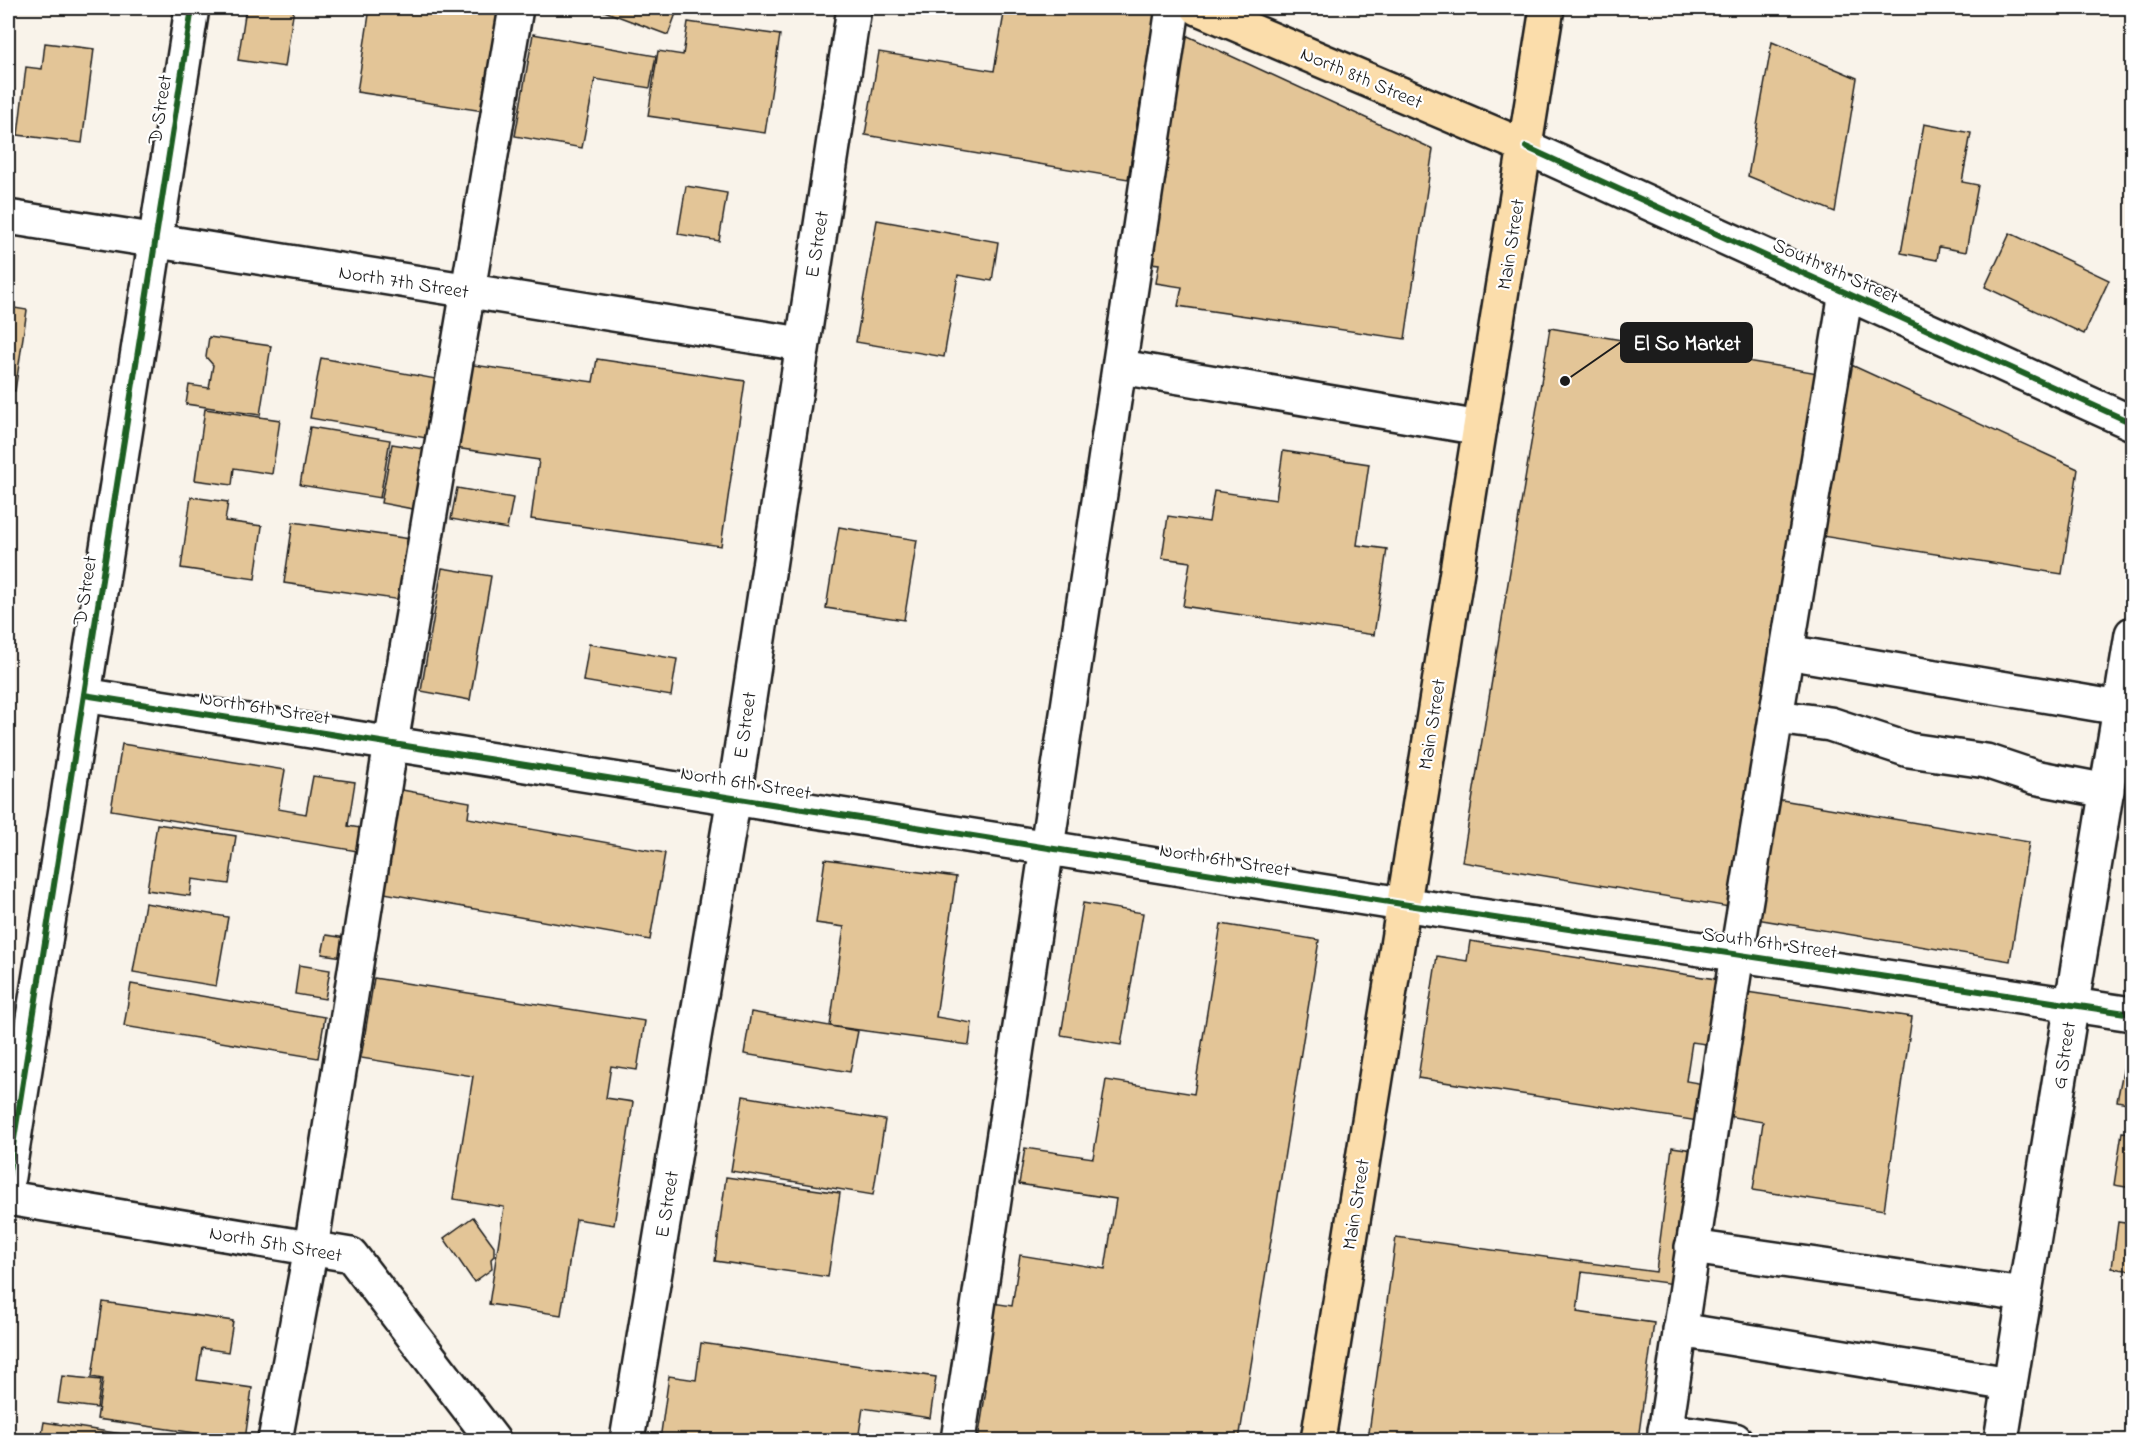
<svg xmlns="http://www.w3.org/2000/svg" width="2140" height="1448" viewBox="0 0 2140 1448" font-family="'Indie Flower',sans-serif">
  <rect width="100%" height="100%" fill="#f9f3ea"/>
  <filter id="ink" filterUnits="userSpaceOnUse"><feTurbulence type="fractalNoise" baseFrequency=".0167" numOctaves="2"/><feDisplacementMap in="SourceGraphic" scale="12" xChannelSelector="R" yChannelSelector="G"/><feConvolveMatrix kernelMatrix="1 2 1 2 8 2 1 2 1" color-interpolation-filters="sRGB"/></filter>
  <g filter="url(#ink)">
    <g fill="#e3c597" stroke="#1c1c1c" stroke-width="1.5">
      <path d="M246 8H294L285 67 238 60Z"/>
      <path d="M370 8H505L490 112 357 92Z"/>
      <path d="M605 8H678L668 35 604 11Z"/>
      <path d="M1005 8H1156L1128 179 865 135 879 52 994 71Z"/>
      <path d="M688 22 780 35 765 133 648 116 658 51 683 55Z"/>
      <path d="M1179 32 1433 149 1405 339 1178 306 1182 287 1156 283 1159 264 1142 262Z"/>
      <path d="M8 33H13L8 73Z"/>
      <path d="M533 34 656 56 650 88 595 79 582 148 515 136Z"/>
      <path d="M1772 42 1857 78 1835 212 1748 176Z"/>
      <path d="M45 43 94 49 82 143 18 135 26 67 42 69Z"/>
      <path d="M1924 124 1971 133 1962 182 1978 185 1966 252 1939 247 1937 260 1901 253Z"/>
      <path d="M686 186 727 193 719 241 678 234Z"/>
      <path d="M877 220 998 242 992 281 958 275 944 357 856 342Z"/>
      <path d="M2010 233 2109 280 2084 334 1985 287Z"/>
      <path d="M8 307 27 310 15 391 8 390Z"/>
      <path d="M1550 328 1818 373 1729 907 1462 862Z"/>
      <path d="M209 337 271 346 260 415 186 404 189 385 209 388 213 365 206 357Z"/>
      <path d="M321 358 436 379 426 438 310 418Z"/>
      <path d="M597 359 745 381 721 546 531 519 539 460 455 448 467 364 593 382Z"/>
      <path d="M1847 363 2078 469 2062 574 1809 534Z"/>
      <path d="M205 409 280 420 272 474 234 468 232 485 195 480Z"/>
      <path d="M310 427 390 440 380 498 300 485Z"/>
      <path d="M392 444 424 449 413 509 381 503Z"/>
      <path d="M1283 451 1369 464 1357 545 1387 549 1374 635 1183 606 1190 562 1162 558 1168 516 1209 522 1214 491 1276 500Z"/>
      <path d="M457 488 513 498 507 529 451 519Z"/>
      <path d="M191 497 228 502 225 521 262 526 255 579 181 568Z"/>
      <path d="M293 522 410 539 401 600 284 583Z"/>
      <path d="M839 527 917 540 904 620 826 608Z"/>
      <path d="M442 568 491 576 470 700 421 691Z"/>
      <path d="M589 644 677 659 671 696 583 681Z"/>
      <path d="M122 744 285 770 278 809 306 814 313 776 355 782 348 826 361 828 357 851 111 810Z"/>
      <path d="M402 790 470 802 468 818 665 853 650 940 384 893Z"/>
      <path d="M1776 799 2029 842 2010 961 1756 919Z"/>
      <path d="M157 824 236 836 229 884 192 879 190 896 147 890Z"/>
      <path d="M825 859 956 877 936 1017 972 1023 969 1045 830 1026 844 927 816 923Z"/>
      <path d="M145 903 228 917 216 986 133 972Z"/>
      <path d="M1083 903 1143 913 1121 1045 1061 1035Z"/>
      <path d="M1221 924 1319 940 1239 1440H978L986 1390 972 1388 986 1302 1012 1306 1020 1255 1105 1269 1116 1199 1019 1184 1025 1148 1093 1158 1106 1080 1194 1094Z"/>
      <path d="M326 935 346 938 343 957 322 954Z"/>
      <path d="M1470 941 1722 980 1712 1045 1692 1042 1686 1081 1704 1084 1698 1121 1418 1078 1437 956 1467 961Z"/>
      <path d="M299 965 330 970 325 999 295 994Z"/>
      <path d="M374 978 645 1021 637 1070 611 1066 606 1098 633 1102 614 1225 576 1219 561 1315 489 1304 504 1207 453 1199 473 1076 361 1058Z"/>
      <path d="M131 984 325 1017 318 1058 124 1026Z"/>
      <path d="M1740 991 1912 1017 1884 1210 1753 1190 1763 1122 1721 1115Z"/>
      <path d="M751 1012 858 1031 850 1072 744 1054Z"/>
      <path d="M2124 1066 2132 1068V1104L2117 1101Z"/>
      <path d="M743 1096 885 1120 873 1195 731 1171Z"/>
      <path d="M2122 1132 2132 1133V1188L2114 1185Z"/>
      <path d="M1672 1147 1693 1150 1675 1284 1582 1272 1577 1312 1654 1323 1638 1440H1591L1540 1434V1440H1368L1396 1237 1656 1272Z"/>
      <path d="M726 1177 840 1193 828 1277 715 1261Z"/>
      <path d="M473 1217 494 1246V1256L491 1259 492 1269 474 1282 444 1238Z"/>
      <path d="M2118 1222 2132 1224V1271L2112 1268Z"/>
      <path d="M103 1302 233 1321 228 1352 202 1348 197 1380 252 1388 245 1440 97 1419 103 1379 92 1377Z"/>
      <path d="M701 1343 936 1377 930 1418 863 1408 858 1440H660L669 1376 696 1380Z"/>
      <path d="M62 1376 101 1380 97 1408 58 1403Z"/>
      <path d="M44 1422 161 1440H41Z"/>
    </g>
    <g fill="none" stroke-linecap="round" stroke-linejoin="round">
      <g stroke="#1c1c1c" stroke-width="38">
        <g id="minor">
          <path d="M1526 147 2132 423"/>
          <path d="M8 217 801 344"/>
          <path d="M1121 367 1480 428"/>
          <path d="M1787 652 2120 708"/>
          <path d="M84 695 1402 904 2132 1014"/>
          <path d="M1776 717 1830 724 1909 750 1986 761 2034 777 2107 791"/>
          <path d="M8 1177 192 8"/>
          <path d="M8 1198 351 1255 493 1440"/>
          <path d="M1692 1247 2024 1295"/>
          <path d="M1680 1330 2010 1384"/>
          <path d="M1665 1430 1735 1440"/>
          <path d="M275 1440 311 1248 391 743 516 8"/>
          <path d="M627 1440 734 797 854 8"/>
          <path d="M958 1440 1173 8"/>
          <path d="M1664 1440 1737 954 1846 292"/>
          <path d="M2001 1440 2132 634"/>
        </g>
      </g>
      <g stroke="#1c1c1c" stroke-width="38">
        <g id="major">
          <path d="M1198 8 1526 147"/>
          <path d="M1318 1440 1547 8"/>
        </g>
      </g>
      <use href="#minor" stroke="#fff" stroke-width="33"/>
      <use href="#major" stroke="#fbddab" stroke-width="33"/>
      <g stroke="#fff" stroke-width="10">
        <g id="cycleway">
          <path d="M1526 147 2132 423"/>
          <path d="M84 695 1402 904 2132 1014"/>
          <path d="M8 1177 192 8"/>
        </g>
      </g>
      <use href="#cycleway" stroke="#1b5e20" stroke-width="6"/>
    </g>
  </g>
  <g text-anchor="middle" stroke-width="4.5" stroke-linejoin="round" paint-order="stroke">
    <g font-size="20" fill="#1c1c1c" stroke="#fff">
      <text transform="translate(1362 77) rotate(23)" y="7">North 8th Street</text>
      <text transform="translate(159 109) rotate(-81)" y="7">D Street</text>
      <text transform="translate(816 244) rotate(-81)" y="7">E Street</text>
      <text transform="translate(1510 244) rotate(-81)" y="7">Main Street</text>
      <text transform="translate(1836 270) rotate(24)" y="7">South 8th Street</text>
      <text transform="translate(404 281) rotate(9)" y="7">North 7th Street</text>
      <text transform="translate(84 590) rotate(-81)" y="7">D Street</text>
      <text transform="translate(265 707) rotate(9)" y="7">North 6th Street</text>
      <text transform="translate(1431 724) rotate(-81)" y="7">Main Street</text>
      <text transform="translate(744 725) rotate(-82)" y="7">E Street</text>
      <text transform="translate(746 782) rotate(9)" y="7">North 6th Street</text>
      <text transform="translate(1225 859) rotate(9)" y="7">North 6th Street</text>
      <text transform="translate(1770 942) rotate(8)" y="7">South 6th Street</text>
      <text transform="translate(2063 1055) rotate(-81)" y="7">G Street</text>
      <text transform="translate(666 1204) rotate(-81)" y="7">E Street</text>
      <text transform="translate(1355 1204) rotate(-81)" y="7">Main Street</text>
      <text transform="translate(276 1243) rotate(10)" y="7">North 5th Street</text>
    </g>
  </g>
  <path fill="none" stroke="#1c1c1c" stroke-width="2" d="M1565 381L1621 342"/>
  <circle fill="#1c1c1c" stroke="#fff" stroke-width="2" cx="1565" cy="381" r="6"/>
  <rect fill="#1c1c1c" stroke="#1c1c1c" stroke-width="2" x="1621" y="323" width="131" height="39" rx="6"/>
  <g font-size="21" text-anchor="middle" font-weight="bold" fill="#fff">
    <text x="1687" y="350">El So Market</text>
  </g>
  <rect width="2140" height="1448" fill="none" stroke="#fff" stroke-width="30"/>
  <rect x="15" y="15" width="2110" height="1418" fill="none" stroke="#1c1c1c" stroke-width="2" filter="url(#ink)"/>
</svg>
